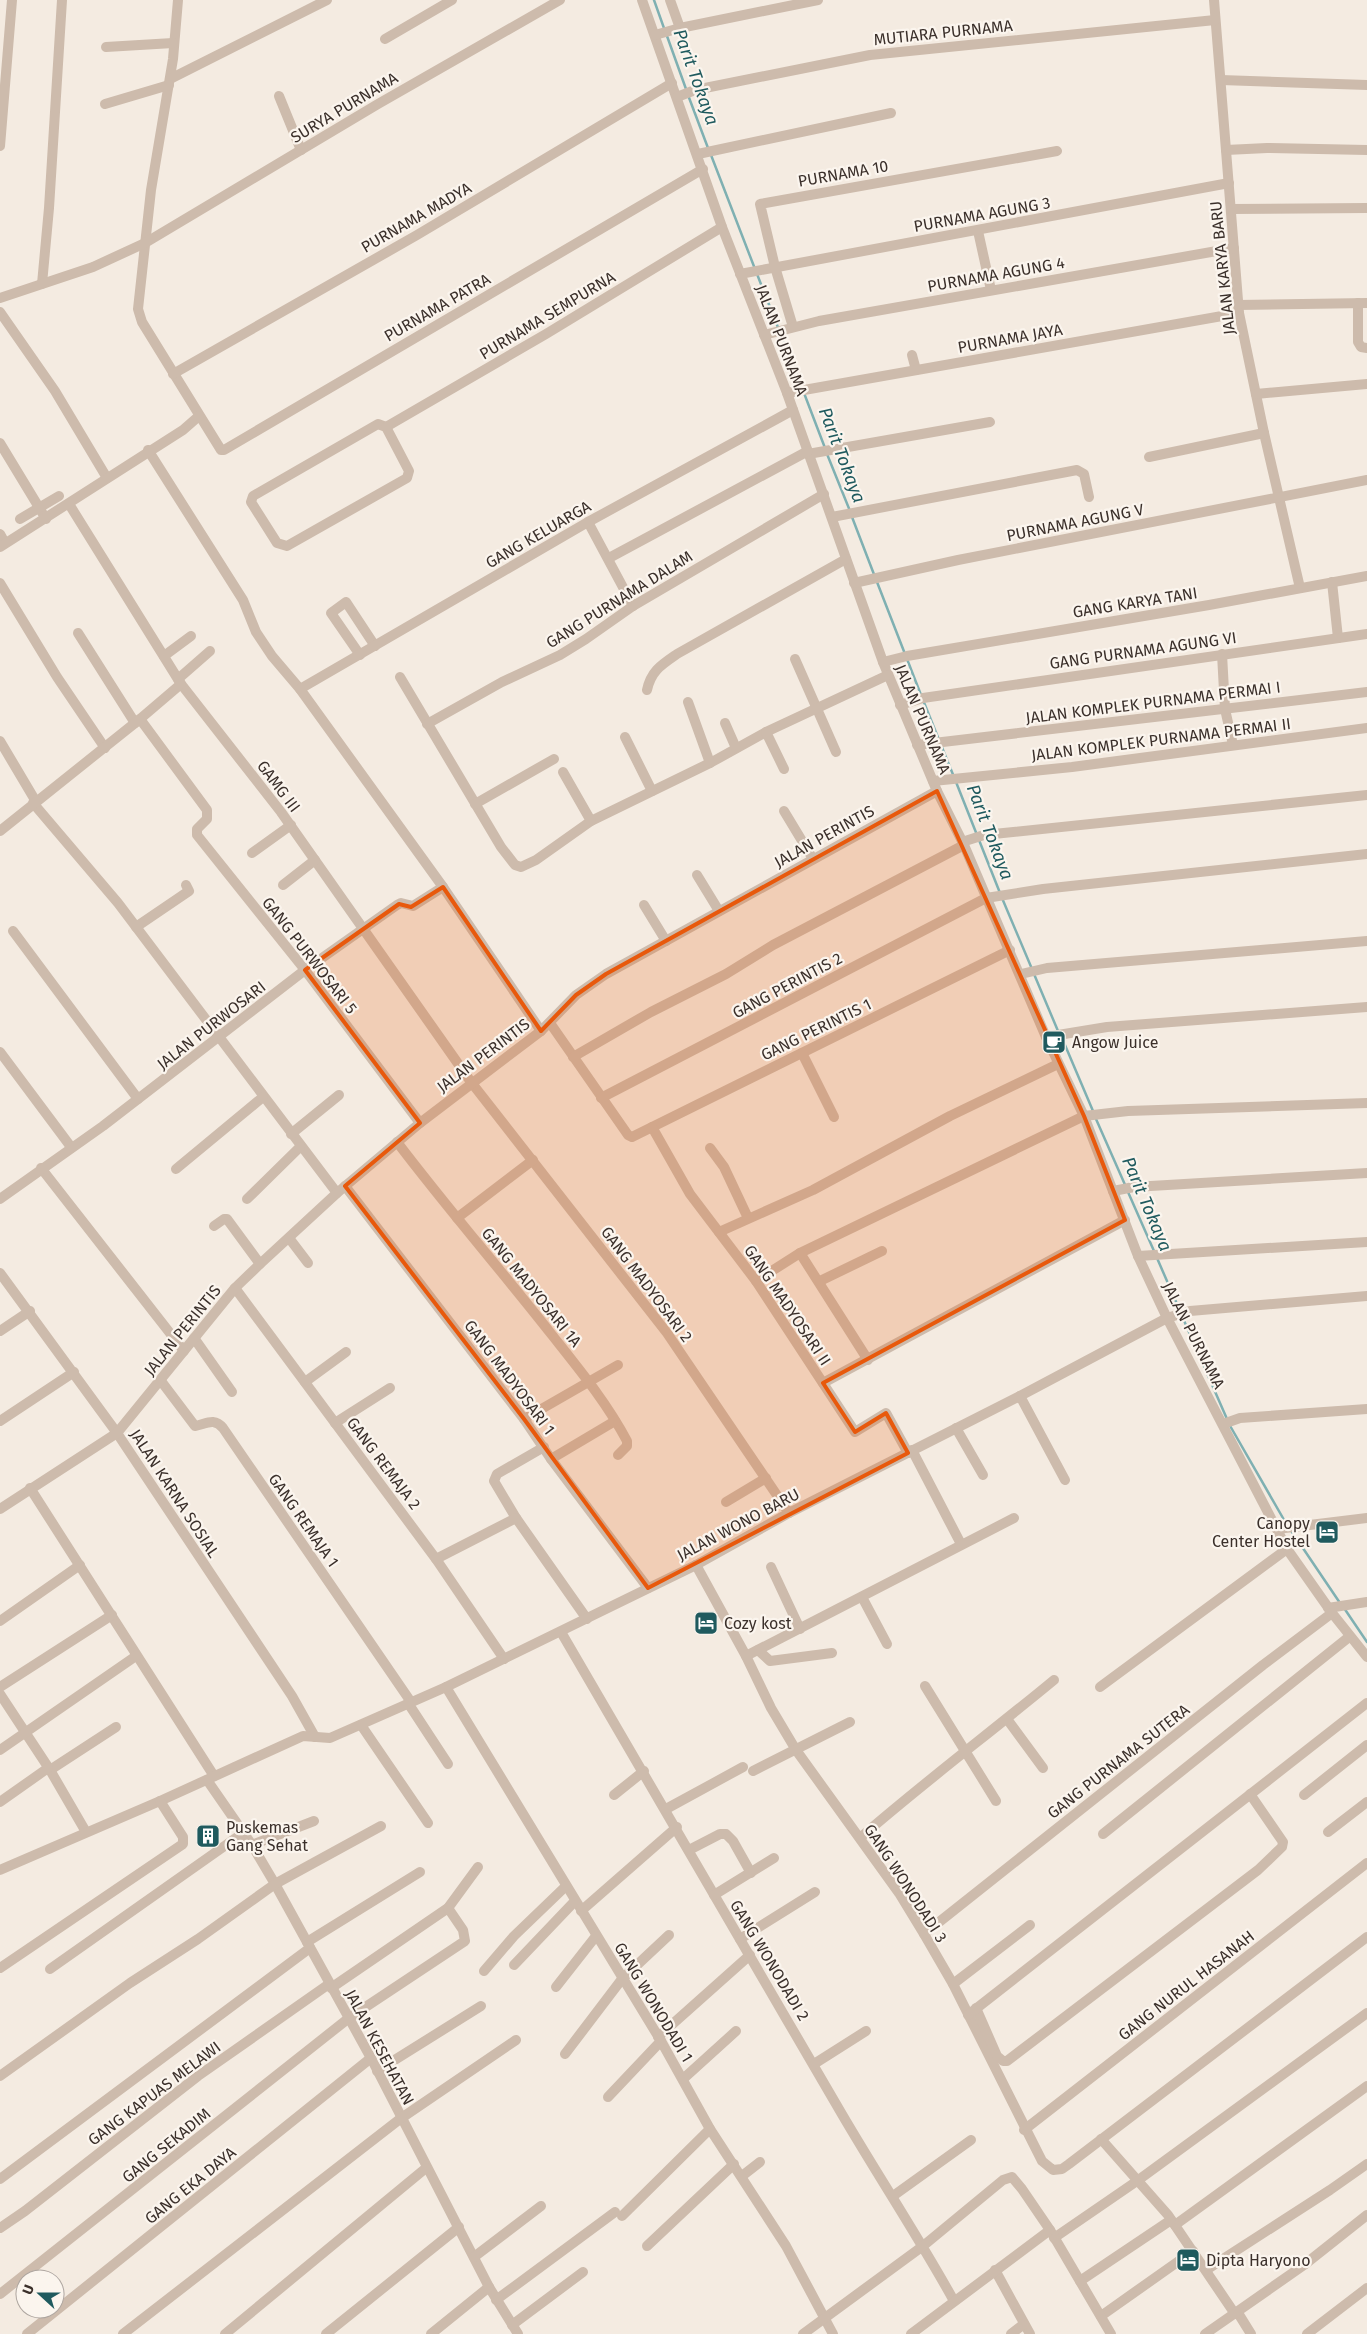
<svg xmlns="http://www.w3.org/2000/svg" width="1367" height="2334" viewBox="0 0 1367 2334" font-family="'Fira Sans',sans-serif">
  <rect width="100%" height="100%" fill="#f4ebe1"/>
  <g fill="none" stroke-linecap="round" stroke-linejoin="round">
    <g stroke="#7fb0b2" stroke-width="2.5">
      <path d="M654 0 665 31"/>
      <path d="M667 36 686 89"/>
      <path d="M688 95 708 148"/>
      <path d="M711 155 755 269"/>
      <path d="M757 274 779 330"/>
      <path d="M781 335 802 388"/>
      <path d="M804 393 825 448"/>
      <path d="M827 454 850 511"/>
      <path d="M852 517 875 577"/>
      <path d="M877 582 905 654"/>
      <path d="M907 659 921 695"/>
      <path d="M923 700 939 740"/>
      <path d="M941 745 954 777"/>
      <path d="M956 782 977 835"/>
      <path d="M979 840 1000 893"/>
      <path d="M1002 898 1032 969"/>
      <path d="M1034 974 1058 1031"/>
      <path d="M1062 1038 1093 1111"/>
      <path d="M1096 1119 1126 1187"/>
      <path d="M1128 1192 1154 1251"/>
      <path d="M1157 1258 1180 1311"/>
      <path d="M1182 1316 1227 1419"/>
      <path d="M1229 1424 1287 1525"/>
      <path d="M1290 1529 1340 1603"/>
      <path d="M1344 1608 1367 1642"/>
    </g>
    <g stroke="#cdbbac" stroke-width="10">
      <path d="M178 0 173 59 151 190 138 309 142 322 221 450H224L703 169"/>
      <path d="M642 0 722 227 787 393 883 662 937 791 964 845 1046 1037 1084 1116 1138 1256 1167 1318 1287 1549 1332 1613 1367 1657"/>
      <path d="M670 0 680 28"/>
      <path d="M1214 0 1239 313 1264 433 1300 588"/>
      <path d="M655 35 680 28 818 0"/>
      <path d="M385 39 452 0"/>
      <path d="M106 47 173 43"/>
      <path d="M170 79 327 0"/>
      <path d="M1221 80 1367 85"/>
      <path d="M279 96 301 150"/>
      <path d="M677 97 695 90 870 55 1215 20"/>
      <path d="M105 104 169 85"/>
      <path d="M0 146 12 0"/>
      <path d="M1226 150 1267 148 1367 150"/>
      <path d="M698 154 891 113"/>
      <path d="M1231 209 1367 208"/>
      <path d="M978 231 991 290"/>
      <path d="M740 274 1229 183"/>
      <path d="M42 284 49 208 62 0"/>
      <path d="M0 298 93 267 145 243 378 104 560 0"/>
      <path d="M1358 303V342L1361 347 1367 348"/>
      <path d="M1238 305 1367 303"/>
      <path d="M0 312 55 391 107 478"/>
      <path d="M793 327 775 267 760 204 1057 151"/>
      <path d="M764 335 819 321 1234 248"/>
      <path d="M912 355 916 370"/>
      <path d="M173 374 417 235 672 83"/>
      <path d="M787 393 1239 313"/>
      <path d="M1256 394 1367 384"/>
      <path d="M378 424 386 427 409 471 407 478 287 546 277 543 251 502 253 496Z"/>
      <path d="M386 427 546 334 722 227"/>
      <path d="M0 443 46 519"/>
      <path d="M148 450 243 600 256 632 272 656 300 689 443 887 541 1031"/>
      <path d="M808 454 990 422"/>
      <path d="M1149 457 1264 433"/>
      <path d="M69 504 181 684 281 812 471 1082 667 1333 789 1513"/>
      <path d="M832 517 1077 470 1084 474 1089 497"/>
      <path d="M20 519 59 496"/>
      <path d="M588 522 633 606"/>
      <path d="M0 534 5 543"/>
      <path d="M0 547 183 430 199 416"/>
      <path d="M609 558 808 451"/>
      <path d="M1332 582 1338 638"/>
      <path d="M0 583 57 677 105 748"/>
      <path d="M854 583 958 560 1367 480"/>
      <path d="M78 633 135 723"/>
      <path d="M1222 654 1225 709 1233 745"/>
      <path d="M360 655 331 613 346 602 375 646"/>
      <path d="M164 656 191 636"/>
      <path d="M795 659 836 752"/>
      <path d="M883 662 907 656 1209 605 1367 576"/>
      <path d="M400 677 501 847 515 865 521 867 536 860 591 821 710 763 766 732 888 675"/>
      <path d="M178 679 210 651"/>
      <path d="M300 689 588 522 793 410"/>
      <path d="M647 690C651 671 661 665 677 654L846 559"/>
      <path d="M688 702 710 763"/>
      <path d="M900 705 923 698 1367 634"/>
      <path d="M140 719 207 810V819L197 829V835L305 970 420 1123"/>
      <path d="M725 723 736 748"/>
      <path d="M427 724 502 682 560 655 586 639 633 606 824 494"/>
      <path d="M766 732 784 769"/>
      <path d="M625 737 652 791"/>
      <path d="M0 741 35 800"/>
      <path d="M917 745 1367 692"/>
      <path d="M563 772 591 821"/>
      <path d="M933 781 1072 767 1367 728"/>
      <path d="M33 803 118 903 337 1193"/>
      <path d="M475 804 554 759"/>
      <path d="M784 811 813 859"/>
      <path d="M0 831 140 719 181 684"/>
      <path d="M962 842 984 835 1367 795"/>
      <path d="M252 853 291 825"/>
      <path d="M697 875 719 911"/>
      <path d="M283 885 315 860"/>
      <path d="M644 905 666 941"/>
      <path d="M136 927 189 891 186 885"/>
      <path d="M13 931 138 1099"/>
      <path d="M1021 974 1047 968 1367 941"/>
      <path d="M550 1023 628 1135 632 1137 1010 950"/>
      <path d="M1046 1037 1107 1027 1367 1007"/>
      <path d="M0 1052 71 1147"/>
      <path d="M802 1053 834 1117"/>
      <path d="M573 1057 651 1012 726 974 773 945 964 845"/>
      <path d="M601 1098 986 898 1043 889 1367 854"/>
      <path d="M652 1127 690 1194 756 1281 855 1432 886 1413 908 1453"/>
      <path d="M291 1134 339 1095"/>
      <path d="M397 1142C447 1208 501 1270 552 1335 579 1369 607 1403 627 1441V1446L618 1455"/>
      <path d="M710 1148 724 1167 748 1218"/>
      <path d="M41 1168 184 1351"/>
      <path d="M176 1169 263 1097"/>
      <path d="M345 1186 524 1419 551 1459 648 1588"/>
      <path d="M1113 1191 1134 1187 1367 1173"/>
      <path d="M0 1199 103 1126 305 970 397 905 401 903 413 906 443 887"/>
      <path d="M247 1199 300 1147"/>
      <path d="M457 1218 533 1160"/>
      <path d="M214 1226 224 1219H227L260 1264"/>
      <path d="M719 1232 813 1190 950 1116 1058 1064"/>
      <path d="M289 1238 308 1263"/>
      <path d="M800 1253 868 1360"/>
      <path d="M1138 1256 1367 1242"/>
      <path d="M0 1273 117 1433 292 1696 315 1737"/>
      <path d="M756 1281 800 1253 1084 1116 1128 1111 1367 1103"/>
      <path d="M820 1281 882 1251"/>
      <path d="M235 1288 436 1559 504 1659"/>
      <path d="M0 1331 30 1311"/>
      <path d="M194 1338 232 1392"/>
      <path d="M161 1381 195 1426C206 1424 214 1417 223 1428L411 1702"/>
      <path d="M305 1382 346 1352"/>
      <path d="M823 1383 1125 1220"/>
      <path d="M1020 1396 1065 1480"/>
      <path d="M524 1419 618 1365"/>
      <path d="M0 1421 74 1372"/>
      <path d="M335 1423 390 1388"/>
      <path d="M1223 1424 1240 1418 1367 1409"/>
      <path d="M956 1428 983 1475"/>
      <path d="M544 1447 497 1474 494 1481 516 1518 587 1619"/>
      <path d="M912 1450 961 1544"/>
      <path d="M551 1459 615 1421"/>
      <path d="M30 1488 214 1776"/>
      <path d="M726 1502 766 1478"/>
      <path d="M0 1509 117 1433 235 1288 260 1264 337 1193 420 1123 541 1031 576 995 606 974 937 791"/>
      <path d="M1277 1529 1367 1518"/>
      <path d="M436 1559 516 1518"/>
      <path d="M696 1565 746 1656 771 1708 796 1750 899 1893 924 1934 953 1984 1042 2161 1053 2170 1062 2169 1069 2164 1367 1937"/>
      <path d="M771 1567 800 1629"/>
      <path d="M862 1597 887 1644"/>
      <path d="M1328 1608 1367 1602"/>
      <path d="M0 1621 80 1565"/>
      <path d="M561 1632C654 1789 744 1947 836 2104 874 2170 917 2234 954 2301"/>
      <path d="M758 1650 770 1661 832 1653"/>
      <path d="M746 1656 1014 1518"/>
      <path d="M925 1686 996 1801"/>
      <path d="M0 1687 112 1615"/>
      <path d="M446 1687 661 2041 710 2129 786 2246 833 2334"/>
      <path d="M1100 1687 1287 1549"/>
      <path d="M0 1694 50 1770 86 1832"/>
      <path d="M408 1703 448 1764"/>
      <path d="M1007 1719 1043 1768"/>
      <path d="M361 1725 428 1823"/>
      <path d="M0 1750 136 1656"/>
      <path d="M50 1770 116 1727"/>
      <path d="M753 1771 850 1722"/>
      <path d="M207 1780 252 1845 275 1884 371 2058 489 2287 518 2334"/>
      <path d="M614 1795 644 1771"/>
      <path d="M1304 1795 1367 1745"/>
      <path d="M0 1802 48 1768"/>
      <path d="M666 1809 743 1767"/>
      <path d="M1328 1832 1367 1802"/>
      <path d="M1103 1834 1349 1637"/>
      <path d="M860 1838C923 1783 990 1733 1054 1680"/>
      <path d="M252 1845 314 1821"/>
      <path d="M689 1850 720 1834H726L733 1841 751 1873"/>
      <path d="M0 1870 160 1801 303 1736 330 1738 446 1687 696 1565 789 1513 1020 1396 1167 1318 1190 1311 1367 1296"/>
      <path d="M714 1895 774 1858"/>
      <path d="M581 1911 677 1827"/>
      <path d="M924 1934 1263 1665 1332 1613"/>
      <path d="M740 1939 815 1892"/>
      <path d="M307 1942 420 1872"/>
      <path d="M514 1965 575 1901"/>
      <path d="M0 1968 183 1844V1837L160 1801"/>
      <path d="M50 1969 243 1833"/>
      <path d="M484 1971 514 1936 566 1886"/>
      <path d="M953 1984 1030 1925"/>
      <path d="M556 1987 596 1936"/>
      <path d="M331 1988 448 1908 478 1867"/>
      <path d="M976 2008 997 2056 1003 2061H1007L1258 1870 1282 1847 1283 1842 1250 1794"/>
      <path d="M968 2015 1367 1703"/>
      <path d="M658 2037 750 1955"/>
      <path d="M565 2054 622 1979 669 1935"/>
      <path d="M814 2064 866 2031"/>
      <path d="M377 2071 481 2006"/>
      <path d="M0 2076 130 1983 198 1939 275 1884 381 1826"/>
      <path d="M683 2079 736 2031"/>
      <path d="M608 2097 661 2041"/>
      <path d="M1024 2130 1367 1863"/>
      <path d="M1101 2139 1168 2215 1235 2314"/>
      <path d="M742 2176 760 2162"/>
      <path d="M0 2179 310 1948"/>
      <path d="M893 2196 971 2140"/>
      <path d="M622 2216 710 2129"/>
      <path d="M1175 2225 1367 2086"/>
      <path d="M0 2228 25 2211 198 2076 329 1984"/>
      <path d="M1054 2238 1137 2181 1367 2013"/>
      <path d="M647 2246 734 2164"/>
      <path d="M474 2257 541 2206"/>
      <path d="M995 2270 1030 2334"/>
      <path d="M1206 2270 1330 2190 1367 2164"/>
      <path d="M1080 2281 1171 2220"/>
      <path d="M0 2294 349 2018 465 1941 463 1930 448 1908"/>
      <path d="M496 2300 615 2212"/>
      <path d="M1238 2313 1251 2334"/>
      <path d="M1101 2316 1193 2251"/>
      <path d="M512 2325 583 2272"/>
      <path d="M27 2334 371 2058"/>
      <path d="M123 2334 400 2119 516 2040"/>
      <path d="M225 2334 426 2168"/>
      <path d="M326 2334 459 2227"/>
      <path d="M431 2334 489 2287"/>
      <path d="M803 2334 923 2246 1003 2180 1012 2177 1022 2189 1050 2230 1111 2334"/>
      <path d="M911 2334 1050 2230"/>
      <path d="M1011 2334 1024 2324"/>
      <path d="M1205 2334 1304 2265 1367 2215"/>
      <path d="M1307 2334 1367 2288"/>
    </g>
  </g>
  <path fill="#e8590c" fill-opacity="0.2" stroke="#e8590c" stroke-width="4" stroke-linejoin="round" d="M937 791 1084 1116 1125 1220 823 1383 855 1432 886 1413 908 1453 648 1588 524 1419 345 1186 420 1123 305 970 399 904 411 907 443 887 541 1031 576 995 606 974Z"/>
  <defs>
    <g id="cafe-square" transform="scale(1.25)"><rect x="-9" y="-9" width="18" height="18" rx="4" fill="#1f5a5e" stroke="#fbf5ee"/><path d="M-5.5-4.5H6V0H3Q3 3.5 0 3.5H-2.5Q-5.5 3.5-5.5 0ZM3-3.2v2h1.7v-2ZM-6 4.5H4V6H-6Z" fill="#fff"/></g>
    <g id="hotel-square" transform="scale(1.25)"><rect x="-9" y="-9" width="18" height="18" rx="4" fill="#1f5a5e" stroke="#fbf5ee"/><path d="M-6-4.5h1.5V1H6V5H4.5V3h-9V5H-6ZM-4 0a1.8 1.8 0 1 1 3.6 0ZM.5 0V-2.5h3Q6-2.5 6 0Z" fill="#fff"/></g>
    <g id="building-square" transform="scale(1.25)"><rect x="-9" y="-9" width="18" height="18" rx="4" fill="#1f5a5e" stroke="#fbf5ee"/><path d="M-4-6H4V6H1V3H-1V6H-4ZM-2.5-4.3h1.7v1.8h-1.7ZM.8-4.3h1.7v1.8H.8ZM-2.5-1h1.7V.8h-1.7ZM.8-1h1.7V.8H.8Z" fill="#fff"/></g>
  </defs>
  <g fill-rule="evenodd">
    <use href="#cafe-square" x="1054" y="1042"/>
    <use href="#hotel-square" x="1327" y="1532"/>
    <use href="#hotel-square" x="706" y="1623"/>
    <use href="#building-square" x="208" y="1836"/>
    <use href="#hotel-square" x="1188" y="2260"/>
  </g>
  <g text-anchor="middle" stroke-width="4.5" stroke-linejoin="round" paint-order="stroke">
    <g font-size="16" fill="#3b302b" stroke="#fbf5ee">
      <text transform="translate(943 32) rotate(-6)" y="6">MUTIARA PURNAMA</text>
      <text transform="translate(344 107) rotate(-31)" y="6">SURYA PURNAMA</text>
      <text transform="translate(843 173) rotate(-10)" y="6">PURNAMA 10</text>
      <text transform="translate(982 214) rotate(-10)" y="6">PURNAMA AGUNG 3</text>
      <text transform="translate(416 217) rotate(-30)" y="6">PURNAMA MADYA</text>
      <text transform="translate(1222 268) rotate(-96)" y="6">JALAN KARYA BARU</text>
      <text transform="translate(996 274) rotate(-10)" y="6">PURNAMA AGUNG 4</text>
      <text transform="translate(437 307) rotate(-30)" y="6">PURNAMA PATRA</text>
      <text transform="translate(547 315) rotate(-31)" y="6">PURNAMA SEMPURNA</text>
      <text transform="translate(1010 338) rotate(-10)" y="6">PURNAMA JAYA</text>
      <text transform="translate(782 340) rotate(69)" y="6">JALAN PURNAMA</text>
      <text transform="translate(1075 522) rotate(-11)" y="6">PURNAMA AGUNG V</text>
      <text transform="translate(538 534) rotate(-30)" y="6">GANG KELUARGA</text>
      <text transform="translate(619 599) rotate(-32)" y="6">GANG PURNAMA DALAM</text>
      <text transform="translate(1135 602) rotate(-9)" y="6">GANG KARYA TANI</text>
      <text transform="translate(1143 650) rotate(-8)" y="6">GANG PURNAMA AGUNG VI</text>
      <text transform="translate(1153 702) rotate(-7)" y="6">JALAN KOMPLEK PURNAMA PERMAI I</text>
      <text transform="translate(923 719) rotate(67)" y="6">JALAN PURNAMA</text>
      <text transform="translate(1161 739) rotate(-7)" y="6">JALAN KOMPLEK PURNAMA PERMAI II</text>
      <text transform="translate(279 786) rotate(53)" y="6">GAMG III</text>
      <text transform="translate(824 836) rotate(-29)" y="6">JALAN PERINTIS</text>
      <text transform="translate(310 955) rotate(52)" y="6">GANG PURWOSARI 5</text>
      <text transform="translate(787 985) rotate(-28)" y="6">GANG PERINTIS 2</text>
      <text transform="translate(211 1025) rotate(-38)" y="6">JALAN PURWOSARI</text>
      <text transform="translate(816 1029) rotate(-26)" y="6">GANG PERINTIS 1</text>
      <text transform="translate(483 1055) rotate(-37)" y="6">JALAN PERINTIS</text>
      <text transform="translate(647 1284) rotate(53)" y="6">GANG MADYOSARI 2</text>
      <text transform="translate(532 1287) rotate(51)" y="6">GANG MADYOSARI 1A</text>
      <text transform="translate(788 1305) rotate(56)" y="6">GANG MADYOSARI II</text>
      <text transform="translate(182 1330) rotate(-51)" y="6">JALAN PERINTIS</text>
      <text transform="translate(1194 1335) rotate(63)" y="6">JALAN PURNAMA</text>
      <text transform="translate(510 1377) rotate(53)" y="6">GANG MADYOSARI 1</text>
      <text transform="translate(384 1463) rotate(53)" y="6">GANG REMAJA 2</text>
      <text transform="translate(175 1493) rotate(57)" y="6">JALAN KARNA SOSIAL</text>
      <text transform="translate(304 1520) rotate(55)" y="6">GANG REMAJA 1</text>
      <text transform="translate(738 1524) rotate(-28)" y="6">JALAN WONO BARU</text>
      <text transform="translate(1118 1761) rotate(-38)" y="6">GANG PURNAMA SUTERA</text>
      <text transform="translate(906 1883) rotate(57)" y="6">GANG WONODADI 3</text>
      <text transform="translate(770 1960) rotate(59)" y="6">GANG WONODADI 2</text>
      <text transform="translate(1186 1985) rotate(-38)" y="6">GANG NURUL HASANAH</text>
      <text transform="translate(654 2002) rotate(59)" y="6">GANG WONODADI 1</text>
      <text transform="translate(380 2047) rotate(62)" y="6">JALAN KESEHATAN</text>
      <text transform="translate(154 2093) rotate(-37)" y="6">GANG KAPUAS MELAWI</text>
      <text transform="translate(166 2145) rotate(-39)" y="6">GANG SEKADIM</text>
      <text transform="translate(190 2185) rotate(-39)" y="6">GANG EKA DAYA</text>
    </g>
    <g font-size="16" fill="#3b302b" stroke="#fbf5ee" text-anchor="start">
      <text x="1072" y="1048">Angow Juice</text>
      <text x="1310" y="1529" text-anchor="end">Canopy<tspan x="1310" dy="18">Center Hostel</tspan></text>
      <text x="724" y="1629">Cozy kost</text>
      <text x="226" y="1833">Puskemas<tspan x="226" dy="18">Gang Sehat</tspan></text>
      <text x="1206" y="2266">Dipta Haryono</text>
    </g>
    <g font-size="18" font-style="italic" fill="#1f5a5e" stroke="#fbf5ee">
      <text transform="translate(696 77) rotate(70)" y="6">Parit Tokaya</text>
      <text transform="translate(842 455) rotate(69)" y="6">Parit Tokaya</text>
      <text transform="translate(990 832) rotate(69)" y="6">Parit Tokaya</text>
      <text transform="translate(1147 1204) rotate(67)" y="6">Parit Tokaya</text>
    </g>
  </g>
  <g transform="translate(40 2294) rotate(291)"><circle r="24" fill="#fbf5ee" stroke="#aea6a0"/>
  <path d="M0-4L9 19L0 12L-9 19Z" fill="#1f5a5e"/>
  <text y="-8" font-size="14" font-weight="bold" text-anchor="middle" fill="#3b302b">U</text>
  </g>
</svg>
